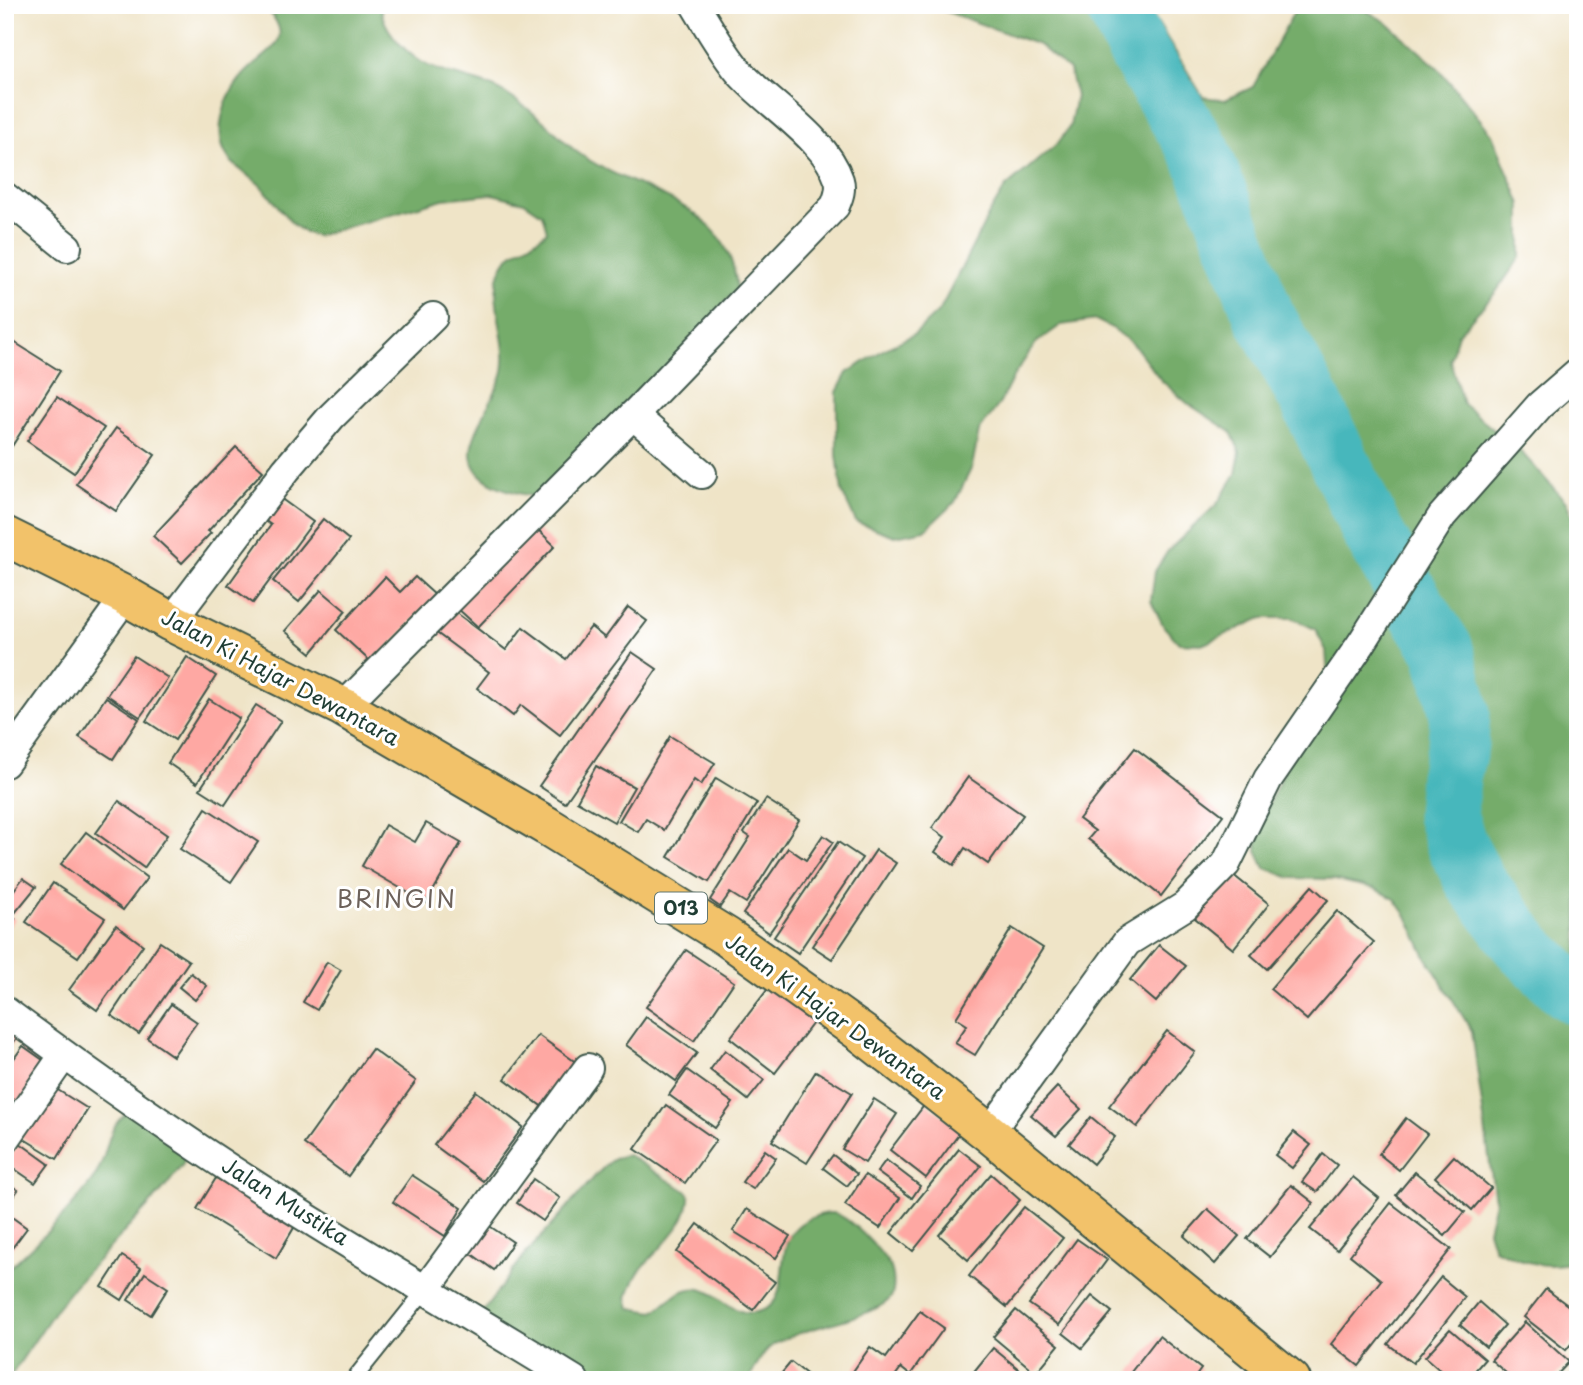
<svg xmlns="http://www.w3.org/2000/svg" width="1583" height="1385" viewBox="0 0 1583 1385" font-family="'Playpen Sans',sans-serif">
  <rect width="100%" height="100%" fill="#fff"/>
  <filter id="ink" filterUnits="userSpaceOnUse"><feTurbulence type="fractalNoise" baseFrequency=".0143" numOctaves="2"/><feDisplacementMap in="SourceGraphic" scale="14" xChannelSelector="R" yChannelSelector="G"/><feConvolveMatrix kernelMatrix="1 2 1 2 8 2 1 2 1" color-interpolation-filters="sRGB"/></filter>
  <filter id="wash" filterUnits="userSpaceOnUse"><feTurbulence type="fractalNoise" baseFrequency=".00686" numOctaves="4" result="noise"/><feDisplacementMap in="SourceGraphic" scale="28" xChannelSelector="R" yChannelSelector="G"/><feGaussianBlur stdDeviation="1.57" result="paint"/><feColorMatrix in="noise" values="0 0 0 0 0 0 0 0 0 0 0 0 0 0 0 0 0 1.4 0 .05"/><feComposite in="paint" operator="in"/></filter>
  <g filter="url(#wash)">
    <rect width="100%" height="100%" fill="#efe4c7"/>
    <g fill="#74ac6b" stroke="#4a7450" stroke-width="2">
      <path d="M263 5H381C380 27 405 52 423 63 447 77 479 78 503 92 519 102 536 114 550 127 559 135 567 145 577 152 637 196 730 198 737 289L549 499C523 495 468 487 471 450 473 436 481 423 486 410 492 398 500 384 503 371 510 334 481 291 508 258 516 248 535 244 547 231L542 214 524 202 492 194 443 199 316 236C290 231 280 205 262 187 253 177 238 170 229 159 212 136 223 100 240 79 261 51 303 45 263 5Z"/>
      <path d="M928 5H1147L1203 97 1225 100 1253 87 1294 12 1303 5H1356L1386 22 1438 68 1492 134 1521 204V256L1496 292 1458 334 1450 360 1463 404 1523 454 1566 502 1578 529V1261C1543 1270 1526 1263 1494 1249L1488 1230 1495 1201 1472 1031 1425 955 1407 916 1395 899 1374 888 1330 879 1291 878 1265 868 1257 851 1259 824 1328 680 1326 650 1315 629 1292 618H1262L1204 644 1179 643 1164 627 1151 601 1155 571 1168 551 1217 504 1236 474 1240 452 1231 432 1187 403 1161 380 1135 346 1114 329 1096 320 1061 325 1036 343 1013 377 1000 403 979 431 972 467 955 502 925 530 895 536 856 522 842 492 837 455V392L847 373 883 350 915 334 940 310 989 214 1005 188 1058 143 1070 126 1076 96 1069 70 1039 45Z"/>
      <path d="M135 1105 190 1142 183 1164 163 1190 76 1284 56 1309 8 1380H5V1272C36 1243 69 1213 94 1178 113 1149 100 1131 135 1105Z"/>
      <path d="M628 1155 689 1193C692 1224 656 1249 639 1272 634 1279 631 1289 627 1297L630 1308 654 1312C665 1304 677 1291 690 1289 718 1284 731 1323 763 1310 793 1299 772 1248 798 1226 806 1219 821 1213 832 1213 848 1214 882 1252 890 1266 894 1273 895 1290 891 1297 877 1319 794 1327 769 1348 760 1356 754 1370 749 1380H562L477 1320 523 1257 598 1173 614 1158Z"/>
    </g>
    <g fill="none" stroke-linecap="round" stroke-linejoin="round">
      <path stroke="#47b7bc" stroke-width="61" d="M1115 5 1140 54 1201 153 1264 315 1309 398 1372 531 1414 604 1443 649 1460 713 1458 745 1450 777 1447 815 1456 843 1475 881 1526 949 1570 991 1578 995"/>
    </g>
    <g id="blocks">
      <g fill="#fea8a3">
        <path d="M14 342 60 371 5 457V355Z"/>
        <path d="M57 397 104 428 74 473 27 441Z"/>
        <path d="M116 428 155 455 116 511 76 484Z"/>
        <path d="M236 447 263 471 208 531 211 533 182 563 153 536Z"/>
        <path d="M276 495 313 522 253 603 228 585 271 525 260 517Z"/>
        <path d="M323 519 349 540 299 602 273 581Z"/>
        <path d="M534 526 555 546 478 627 456 607Z"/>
        <path d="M385 577 400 592 415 577 436 596 373 664 336 630Z"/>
        <path d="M321 590 346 611 311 653 285 631Z"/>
        <path d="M628 607 647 621 560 735 521 705 513 716 477 688 489 672 434 631 451 609 506 650 523 627 566 659 591 627 605 638Z"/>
        <path d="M632 652 657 669 565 803 539 786Z"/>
        <path d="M134 656 168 678 140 717 107 695Z"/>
        <path d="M187 657 216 676 175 740 146 721Z"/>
        <path d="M106 697 139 719 113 759 79 737Z"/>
        <path d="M209 699 239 718 197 783 168 763Z"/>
        <path d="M256 705 281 721 225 805 200 789Z"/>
        <path d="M670 736 715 763 701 785 694 780 664 830 646 819 638 832 619 821Z"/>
        <path d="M1135 748 1223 815 1161 896 1088 839 1095 831 1079 819Z"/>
        <path d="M596 766 634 787 614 822 577 801Z"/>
        <path d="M968 777 1023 815 988 864 965 848 954 865 935 852 945 837 932 828Z"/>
        <path d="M716 778 757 803 709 882 668 857Z"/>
        <path d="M766 799 799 820 746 903 730 893 720 907 710 900 750 837 744 833Z"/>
        <path d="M119 801 167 835 144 868 96 833Z"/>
        <path d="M206 808 258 842 231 882 180 849Z"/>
        <path d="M426 823 461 843 426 903 362 866 385 825 415 842Z"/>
        <path d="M86 832 147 878 123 910 61 864Z"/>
        <path d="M823 835 833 842 769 933 743 914 788 848 806 860Z"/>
        <path d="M838 842 862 858 798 953 774 937Z"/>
        <path d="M876 850 896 863 832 959 812 946Z"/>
        <path d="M1232 874 1269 904 1233 949 1195 918Z"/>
        <path d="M23 878 36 887 14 914 5 907V902Z"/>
        <path d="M53 883 105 918 78 957 26 922Z"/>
        <path d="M1312 886 1328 900 1267 969 1251 955Z"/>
        <path d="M1337 911 1374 942 1307 1020 1270 989Z"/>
        <path d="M5 913 15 919 5 932Z"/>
        <path d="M116 925 143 945 97 1010 69 990Z"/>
        <path d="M1012 928 1043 948 975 1055 955 1043 967 1025 956 1018Z"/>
        <path d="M160 942 189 961 139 1034 111 1015Z"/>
        <path d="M1159 945 1186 966 1156 1002 1130 980Z"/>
        <path d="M686 950 734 982 694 1041 646 1007Z"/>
        <path d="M327 962 341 970 317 1010 303 1002Z"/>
        <path d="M191 973 207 986 195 1000 179 987Z"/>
        <path d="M771 985 816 1019 775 1073 730 1038Z"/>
        <path d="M171 1004 197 1022 173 1056 147 1038Z"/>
        <path d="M646 1017 697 1053 676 1081 626 1045Z"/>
        <path d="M5 1019 22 1031 5 1054Z"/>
        <path d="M1167 1031 1195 1052 1137 1127 1109 1106Z"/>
        <path d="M538 1035 581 1066 548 1111 505 1079Z"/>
        <path d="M23 1046 50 1065 5 1126V1071Z"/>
        <path d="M372 1049 416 1081 348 1176 304 1144Z"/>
        <path d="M725 1050 764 1080 748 1100 710 1070Z"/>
        <path d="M687 1070 733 1103 715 1128 669 1095Z"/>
        <path d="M816 1071 852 1093 807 1163 772 1141Z"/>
        <path d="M53 1087 88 1109 57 1159 21 1137Z"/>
        <path d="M1057 1087 1081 1109 1056 1136 1031 1115Z"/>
        <path d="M476 1091 523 1127 483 1181 434 1145Z"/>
        <path d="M874 1099 897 1114 865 1163 842 1149Z"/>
        <path d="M926 1103 962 1130 926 1178 890 1150Z"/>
        <path d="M666 1105 716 1140 685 1183 635 1149Z"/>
        <path d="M1091 1117 1115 1137 1093 1164 1069 1144Z"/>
        <path d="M1406 1118 1427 1134 1399 1170 1379 1154Z"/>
        <path d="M1294 1132 1311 1145 1292 1168 1275 1155Z"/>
        <path d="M20 1143 49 1164 35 1183 6 1163Z"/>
        <path d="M959 1149 981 1166 913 1251 891 1233Z"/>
        <path d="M765 1150 776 1158 753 1189 742 1182Z"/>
        <path d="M1323 1154 1337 1165 1317 1192 1302 1182Z"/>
        <path d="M833 1155 857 1174 847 1186 823 1168Z"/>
        <path d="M1454 1156 1491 1188 1472 1210 1435 1177Z"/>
        <path d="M886 1160 920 1186 912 1198 877 1172Z"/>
        <path d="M1415 1172 1465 1212 1445 1236 1396 1195Z"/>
        <path d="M991 1174 1020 1200 968 1260 939 1235Z"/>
        <path d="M412 1175 462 1208 445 1236 393 1202Z"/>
        <path d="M865 1175 900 1198 880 1228 845 1205Z"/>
        <path d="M1353 1177 1379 1198 1337 1250 1310 1229Z"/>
        <path d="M216 1178 295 1226 276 1258 197 1209Z"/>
        <path d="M533 1179 560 1198 543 1221 517 1203Z"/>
        <path d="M5 1181 18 1190 5 1208Z"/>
        <path d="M1291 1185 1314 1203 1270 1257 1247 1239Z"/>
        <path d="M1391 1203 1451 1249 1359 1366 1331 1344 1381 1280 1350 1255Z"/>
        <path d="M1024 1207 1063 1238 1007 1307 969 1276Z"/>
        <path d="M747 1209 790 1236 776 1258 733 1231Z"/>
        <path d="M1208 1209 1239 1236 1215 1264 1184 1236Z"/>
        <path d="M9 1215 27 1228 9 1252 5 1249V1220Z"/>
        <path d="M698 1224 775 1282 753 1310 677 1252Z"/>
        <path d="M488 1225 513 1242 494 1270 469 1252Z"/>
        <path d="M1077 1239 1107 1260 1059 1325 1029 1304Z"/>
        <path d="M122 1256 141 1268 122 1300 102 1287Z"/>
        <path d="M145 1273 168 1288 151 1315 128 1300Z"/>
        <path d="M1441 1277 1465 1297 1413 1363 1388 1344Z"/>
        <path d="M1546 1289 1578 1313V1336L1566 1350 1524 1317Z"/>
        <path d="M1092 1296 1112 1312 1082 1348 1063 1333Z"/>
        <path d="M1479 1302 1505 1325 1486 1347 1460 1325Z"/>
        <path d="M1016 1310 1059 1345 1036 1373 993 1337Z"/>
        <path d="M920 1311 944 1328 910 1375 901 1368 892 1380H847L870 1347 886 1358Z"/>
        <path d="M1525 1322 1569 1362 1552 1380H1514L1491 1360Z"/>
        <path d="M1450 1329 1485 1359 1467 1380H1451L1425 1357Z"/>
        <path d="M1159 1336 1201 1369 1193 1380H1142L1131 1372Z"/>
        <path d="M993 1348 1021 1371 1014 1380H967Z"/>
        <path d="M791 1362 814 1380H776Z"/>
      </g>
    </g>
  </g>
  <g filter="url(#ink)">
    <use href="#blocks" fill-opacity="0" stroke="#3e564a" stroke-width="2"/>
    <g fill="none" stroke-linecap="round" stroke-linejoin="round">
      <g stroke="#3e564a" stroke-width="18">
        <path id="lane" d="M353 1380 426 1289"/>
      </g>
      <g stroke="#3e564a" stroke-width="32">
        <g id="street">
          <path d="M5 197 67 247"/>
          <path d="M633 415 702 474"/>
          <path d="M171 622 286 470 332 416 433 317"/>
          <path d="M343 707 633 415 835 206C838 198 842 190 839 180 826 139 769 105 740 73 723 53 709 28 695 5"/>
          <path d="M5 763 126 596"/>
          <path d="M5 1011C107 1087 212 1160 320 1226 404 1278 490 1328 574 1380"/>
          <path d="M989 1133 1127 942 1185 906 1226 864 1268 779 1361 644 1442 516 1540 405 1578 372"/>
          <path d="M5 1140 64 1055"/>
          <path d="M426 1289 588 1068"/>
        </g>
      </g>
      <g stroke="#3e564a" stroke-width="42">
        <path id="primary" d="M5 536 126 596 171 622 343 707 547 826 727 937 863 1034 989 1133 1291 1380"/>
      </g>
      <use href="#lane" stroke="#fff" stroke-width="14"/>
      <use href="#street" stroke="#fff" stroke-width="28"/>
      <use href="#primary" stroke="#f2c26a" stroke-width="38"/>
    </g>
  </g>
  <g text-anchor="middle" stroke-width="6" stroke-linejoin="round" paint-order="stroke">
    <rect fill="#fff" stroke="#627771" stroke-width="2" x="655" y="892.5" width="52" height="31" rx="5"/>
    <g font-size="19" font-weight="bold" fill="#1f3d34">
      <text x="681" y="915">013</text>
    </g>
    <g font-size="21" fill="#1f3d34" stroke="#fff">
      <text transform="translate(280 678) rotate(28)" y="7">Jalan Ki Hajar Dewantara</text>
      <text transform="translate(835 1017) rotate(36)" y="7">Jalan Ki Hajar Dewantara</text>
      <text transform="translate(285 1202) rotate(32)" y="7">Jalan Mustika</text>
    </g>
    <g font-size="24" letter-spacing="2" fill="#6d625b" stroke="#fff">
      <text x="397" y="908">BRINGIN</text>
    </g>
  </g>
  <rect width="1583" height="1385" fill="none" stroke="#fff" stroke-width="28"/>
</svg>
